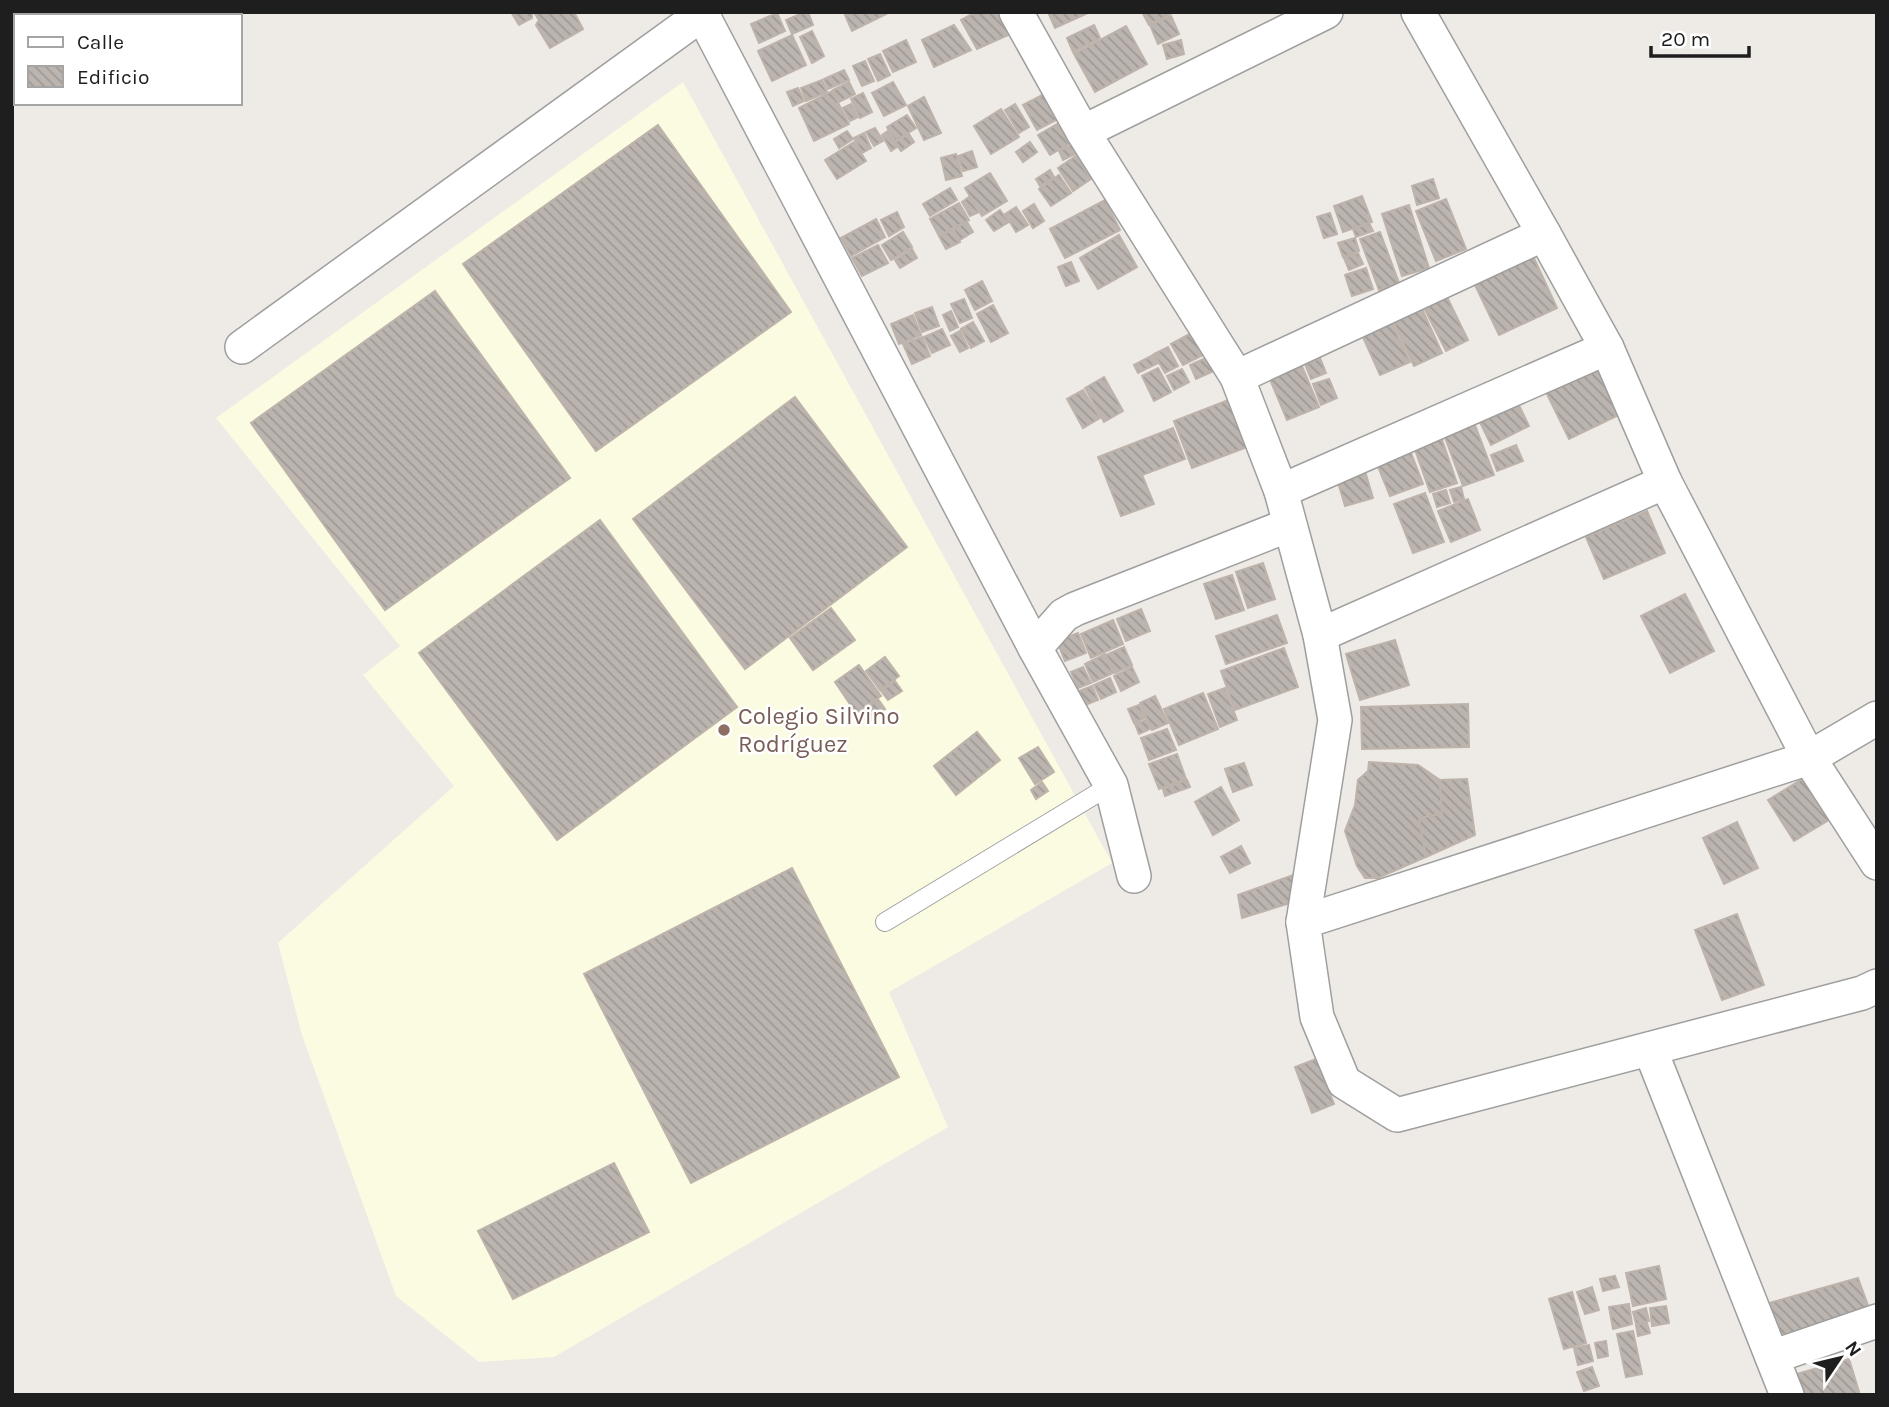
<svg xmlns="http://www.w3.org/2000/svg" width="1889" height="1407" viewBox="0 0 1889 1407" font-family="Karla,sans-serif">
  <defs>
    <pattern id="building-back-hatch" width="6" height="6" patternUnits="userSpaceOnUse" patternTransform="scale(1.75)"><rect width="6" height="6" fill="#bbb4af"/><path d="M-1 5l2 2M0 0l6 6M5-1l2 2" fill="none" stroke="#a09a96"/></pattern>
  </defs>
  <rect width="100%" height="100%" fill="#eeebe6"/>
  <path fill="#fbfbe2" d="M683 82 1112 863 889 992 948 1127 554 1357 479 1362 396 1296 302 1035 278 943 454 786 363 675 400 646 216 418Z"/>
  <g fill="url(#building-back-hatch)" stroke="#beb3aa" stroke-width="2">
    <path d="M511 12H532V18L519 25Z"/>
    <path d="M539 12H574L583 29 550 48 536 25 539 20 535 14Z"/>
    <path d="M805 12H808L813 25 792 34 786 20Z"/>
    <path d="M851 12H890L852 31 845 15Z"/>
    <path d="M976 12H1012L1022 29 977 49 961 20Z"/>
    <path d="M1048 12H1090L1055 28Z"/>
    <path d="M1142 12H1169L1170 14 1149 25Z"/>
    <path d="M777 13 785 31 759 43 751 24Z"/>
    <path d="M1171 16 1179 34 1158 44 1150 25Z"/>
    <path d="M954 25 971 50 934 67 922 40Z"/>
    <path d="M1094 25 1100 38 1073 52 1067 38Z"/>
    <path d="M1126 26 1147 64 1095 92 1074 54Z"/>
    <path d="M812 31 824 56 812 63 800 37Z"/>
    <path d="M792 35 806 65 772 81 758 51Z"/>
    <path d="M906 40 916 62 893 72 883 51Z"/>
    <path d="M1181 40 1184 54 1167 59 1163 45Z"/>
    <path d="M880 54 890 75 878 81 868 59Z"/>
    <path d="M865 61 874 81 862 86 853 66Z"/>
    <path d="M844 70 849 80 828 89 824 79Z"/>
    <path d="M822 80 827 92 806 101 801 88Z"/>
    <path d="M849 82 855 94 839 102 833 90Z"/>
    <path d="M893 82 906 105 884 116 872 93Z"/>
    <path d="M798 88 804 101 793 106 787 92Z"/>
    <path d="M832 91 849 124 814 141 799 108Z"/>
    <path d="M863 93 872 112 860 118 851 99Z"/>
    <path d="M1044 94 1058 119 1037 130 1023 105Z"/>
    <path d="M924 97 941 133 924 140 908 106Z"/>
    <path d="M851 104 858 117 850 121 843 108Z"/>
    <path d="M1015 104 1029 127 1019 133 1005 110Z"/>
    <path d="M1001 109 1019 137 991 154 974 126Z"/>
    <path d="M907 115 916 128 895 141 887 127Z"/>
    <path d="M1057 124 1069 144 1050 155 1038 135Z"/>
    <path d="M658 125 791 312 596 451 463 264Z"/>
    <path d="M875 128 883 141 874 146 866 132Z"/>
    <path d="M847 131 853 139 839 148 834 139Z"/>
    <path d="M888 131 897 147 891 151 882 135Z"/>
    <path d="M864 133 871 148 862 153 854 138Z"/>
    <path d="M909 134 914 142 901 151 895 142Z"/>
    <path d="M854 142 866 161 837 179 825 160Z"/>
    <path d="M1030 142 1037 152 1023 162 1016 152Z"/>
    <path d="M1071 145 1075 154 1063 160 1059 151Z"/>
    <path d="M972 151 977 167 963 171 958 156Z"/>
    <path d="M956 154 962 176 946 180 941 158Z"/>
    <path d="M1076 156 1091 179 1073 191 1058 168Z"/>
    <path d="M1050 170 1054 177 1040 186 1036 179Z"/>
    <path d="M990 173 1007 201 982 216 965 188Z"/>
    <path d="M1059 175 1071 193 1051 206 1039 189Z"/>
    <path d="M1433 179 1439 198 1417 205 1412 186Z"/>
    <path d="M950 188 957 200 930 216 923 204Z"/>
    <path d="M1362 196 1372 222 1343 232 1334 206Z"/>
    <path d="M969 197 979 212 970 216 962 202Z"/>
    <path d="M1446 199 1466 249 1436 261 1416 211Z"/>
    <path d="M1105 200 1120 230 1065 258 1050 229Z"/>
    <path d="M959 203 969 220 939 236 930 219Z"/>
    <path d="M1034 204 1044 221 1033 228 1023 211Z"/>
    <path d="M1409 205 1429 268 1402 276 1382 214Z"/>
    <path d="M1016 207 1028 225 1016 232 1005 214Z"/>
    <path d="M1000 210 1009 222 994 231 986 220Z"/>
    <path d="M897 212 904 227 889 236 881 220Z"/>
    <path d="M1330 213 1337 234 1324 238 1317 217Z"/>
    <path d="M876 219 885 237 851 256 841 238Z"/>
    <path d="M967 222 973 232 960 240 953 229Z"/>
    <path d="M1369 223 1373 231 1356 237 1353 229Z"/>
    <path d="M953 229 960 242 946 249 939 236Z"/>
    <path d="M903 232 912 247 891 260 882 245Z"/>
    <path d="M1380 232 1399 283 1379 290 1360 239Z"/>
    <path d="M1119 235 1137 267 1098 289 1080 258Z"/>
    <path d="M1355 238 1359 251 1343 257 1338 243Z"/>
    <path d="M878 245 888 263 862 276 852 258Z"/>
    <path d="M912 249 917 258 900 268 895 260Z"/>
    <path d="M1358 253 1363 264 1349 270 1344 258Z"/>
    <path d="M1533 256 1557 308 1499 335 1474 283Z"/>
    <path d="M1071 262 1079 281 1066 286 1058 267Z"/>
    <path d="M1366 268 1373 289 1352 296 1345 275Z"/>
    <path d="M982 281 992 301 975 310 965 290Z"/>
    <path d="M435 291 570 478 385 610 251 423Z"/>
    <path d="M1445 293 1468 340 1446 351 1422 304Z"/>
    <path d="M964 299 972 318 960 323 951 304Z"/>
    <path d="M993 305 1008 333 991 342 977 314Z"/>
    <path d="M932 307 939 326 922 332 915 313Z"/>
    <path d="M1422 309 1442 353 1414 366 1393 321Z"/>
    <path d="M951 311 958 327 950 331 943 315Z"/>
    <path d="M913 315 921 335 899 344 891 324Z"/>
    <path d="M1391 321 1410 362 1380 375 1362 335Z"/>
    <path d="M973 322 984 341 971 348 961 329Z"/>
    <path d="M942 329 950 345 932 353 924 337Z"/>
    <path d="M960 331 968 348 960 352 951 336Z"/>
    <path d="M1195 331 1207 353 1183 365 1171 344Z"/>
    <path d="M922 337 930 356 912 364 903 344Z"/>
    <path d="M1168 347 1178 366 1165 373 1154 354Z"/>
    <path d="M1153 355 1158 363 1138 373 1134 365Z"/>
    <path d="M1208 357 1214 371 1196 379 1190 365Z"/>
    <path d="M1320 358 1326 373 1311 379 1305 364Z"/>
    <path d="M1601 360 1627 411 1569 439 1544 388Z"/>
    <path d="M1301 364 1319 407 1287 420 1269 377Z"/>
    <path d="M1158 368 1171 392 1154 401 1142 376Z"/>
    <path d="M1182 369 1189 382 1174 390 1167 376Z"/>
    <path d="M1104 377 1123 411 1104 422 1085 388Z"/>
    <path d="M1329 379 1337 398 1321 405 1313 384Z"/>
    <path d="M1083 390 1100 418 1083 428 1067 399Z"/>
    <path d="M1513 393 1529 426 1491 445 1475 412Z"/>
    <path d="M795 397 907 547 745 669 633 519Z"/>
    <path d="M1231 399 1250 446 1192 468 1174 421Z"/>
    <path d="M1473 420 1494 475 1463 486 1443 432Z"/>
    <path d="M1173 428 1185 459 1142 475 1154 504 1121 516 1098 457Z"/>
    <path d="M1440 434 1457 483 1430 492 1413 444Z"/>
    <path d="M1406 440 1423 484 1390 496 1372 452Z"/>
    <path d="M1516 445 1523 461 1497 471 1491 455Z"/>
    <path d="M1365 471 1373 498 1345 506 1337 479Z"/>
    <path d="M1461 487 1464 499 1454 502 1450 490Z"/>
    <path d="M1446 490 1450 503 1437 507 1433 494Z"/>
    <path d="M1425 493 1444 542 1413 553 1394 504Z"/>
    <path d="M1468 499 1480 530 1451 542 1438 511Z"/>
    <path d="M1647 511 1665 553 1604 579 1586 537Z"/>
    <path d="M600 520 737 707 557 840 419 653Z"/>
    <path d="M1263 563 1275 599 1248 608 1236 572Z"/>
    <path d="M1232 575 1244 610 1216 619 1204 584Z"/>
    <path d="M1685 594 1714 651 1670 673 1641 616Z"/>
    <path d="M831 608 855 640 813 670 790 638Z"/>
    <path d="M1141 609 1150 631 1126 641 1117 619Z"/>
    <path d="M1277 615 1287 643 1226 664 1216 636Z"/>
    <path d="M1113 620 1123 644 1091 658 1081 634Z"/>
    <path d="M1078 633 1086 653 1065 661 1057 641Z"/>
    <path d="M1395 640 1409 685 1360 700 1346 654Z"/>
    <path d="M1124 647 1132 665 1115 673 1106 655Z"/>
    <path d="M1284 648 1298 687 1235 710 1221 671Z"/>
    <path d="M1105 654 1113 673 1093 682 1085 664Z"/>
    <path d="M885 657 899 676 880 690 866 671Z"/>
    <path d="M859 665 881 696 856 713 835 682Z"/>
    <path d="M1083 667 1091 683 1078 688 1071 672Z"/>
    <path d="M1132 667 1139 682 1121 691 1114 676Z"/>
    <path d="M1110 678 1116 692 1101 699 1094 685Z"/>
    <path d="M895 681 902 691 888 700 881 691Z"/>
    <path d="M1092 686 1098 700 1085 705 1079 691Z"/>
    <path d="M1225 688 1237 720 1220 727 1208 694Z"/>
    <path d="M1203 693 1218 729 1179 745 1164 709Z"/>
    <path d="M1155 696 1168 723 1152 730 1140 703Z"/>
    <path d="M878 699 885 709 868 722 861 713Z"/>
    <path d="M1468 704 1469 747 1362 749 1361 707Z"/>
    <path d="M1139 705 1145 718 1134 723 1128 709Z"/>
    <path d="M1146 720 1150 729 1139 734 1135 724Z"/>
    <path d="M1167 729 1176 750 1149 760 1141 738Z"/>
    <path d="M977 732 1000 760 956 795 934 766Z"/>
    <path d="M1038 747 1054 772 1035 784 1019 758Z"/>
    <path d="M1177 754 1186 779 1159 789 1149 764Z"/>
    <path d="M1369 762 1418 765 1440 780 1442 814 1419 818 1426 857 1378 878H1365L1357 866 1345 831 1355 805 1358 780 1368 771Z"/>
    <path d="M1244 763 1252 785 1233 792 1225 769Z"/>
    <path d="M1804 778 1829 820 1794 841 1768 800Z"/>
    <path d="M1467 779 1475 835 1426 857 1419 818 1442 814 1440 780Z"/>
    <path d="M1187 780 1190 787 1165 796 1163 789Z"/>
    <path d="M1042 782 1048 791 1036 799 1031 790Z"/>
    <path d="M1221 787 1239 820 1213 835 1195 802Z"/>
    <path d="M1737 822 1758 868 1724 884 1703 838Z"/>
    <path d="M1241 846 1250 863 1230 873 1221 857Z"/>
    <path d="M792 868 899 1077 691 1183 584 974Z"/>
    <path d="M1296 874 1300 900 1242 918 1238 895Z"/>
    <path d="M1737 914 1764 985 1722 1000 1695 930Z"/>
    <path d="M1316 1059 1334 1104 1312 1113 1295 1067Z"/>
    <path d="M614 1163 649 1232 513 1299 478 1231Z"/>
    <path d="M1659 1266 1666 1299 1633 1306 1626 1273Z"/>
    <path d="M1615 1276 1619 1287 1603 1291 1600 1279Z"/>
    <path d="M1858 1278 1870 1311 1774 1337 1762 1305Z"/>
    <path d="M1592 1287 1599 1310 1585 1314 1577 1292Z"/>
    <path d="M1572 1292 1586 1343 1564 1349 1549 1299Z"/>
    <path d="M1629 1304 1632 1324 1613 1329 1609 1307Z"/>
    <path d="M1666 1306 1669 1323 1652 1326 1650 1308Z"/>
    <path d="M1646 1308 1649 1321 1636 1324 1633 1312Z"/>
    <path d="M1647 1323 1650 1333 1638 1336 1636 1325Z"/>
    <path d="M1633 1331 1642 1374 1626 1377 1617 1334Z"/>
    <path d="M1606 1341 1608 1356 1598 1358 1595 1343Z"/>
    <path d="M1589 1345 1593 1361 1578 1365 1574 1348Z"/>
    <path d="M1849 1359 1860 1395H1796L1790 1376Z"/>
    <path d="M1592 1367 1599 1386 1584 1391 1577 1372Z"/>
  </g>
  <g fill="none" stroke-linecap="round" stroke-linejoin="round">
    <g stroke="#9f9f9f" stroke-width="20">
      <path id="lane" d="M885 922 1111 785"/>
    </g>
    <g stroke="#9f9f9f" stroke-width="36">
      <g id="street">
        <path d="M701 12 1035 648 1111 785 1134 876"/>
        <path d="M1016 12 1083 132 1237 377 1281 491 1320 635 1335 720 1303 922 1317 1017 1344 1082 1397 1115 1862 993 1877 986"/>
        <path d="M1418 12 1544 234 1607 348 1665 482 1809 758 1877 863"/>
        <path d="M1083 132 1326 12"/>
        <path d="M242 347 705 12"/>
        <path d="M1237 377 1544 234"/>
        <path d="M1281 491 1607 348"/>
        <path d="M1320 635 1665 482"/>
        <path d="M1035 648 1064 615 1075 609 1289 525"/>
        <path d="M1303 922 1809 758 1877 718"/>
        <path d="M1650 1049 1787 1395"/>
        <path d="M1772 1357 1877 1321"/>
      </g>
    </g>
    <use href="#lane" stroke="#fff" stroke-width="18"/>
    <use href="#street" stroke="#fff" stroke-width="33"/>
  </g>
  <circle fill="#8d6e63" stroke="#fff" stroke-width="2.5" cx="724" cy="730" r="7"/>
  <g text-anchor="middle" stroke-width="5" stroke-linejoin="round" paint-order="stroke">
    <g font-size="24" fill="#785e54" stroke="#fff" text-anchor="start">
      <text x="738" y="724">Colegio Silvino<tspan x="738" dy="28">Rodríguez</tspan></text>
    </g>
  </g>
  <rect width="1889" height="1407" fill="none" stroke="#1e1e1e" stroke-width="28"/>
  <rect x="14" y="14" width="228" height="91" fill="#ffffff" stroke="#a5a5a5" stroke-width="2"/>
  <rect x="28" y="37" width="35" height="10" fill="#ffffff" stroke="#a5a5a5" stroke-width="2"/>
  <text x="77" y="49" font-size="21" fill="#1e1e1e">Calle</text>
  <rect x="28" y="66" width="35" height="21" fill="url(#building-back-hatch)" stroke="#a5a5a5" stroke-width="2"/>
  <text x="77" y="84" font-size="21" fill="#1e1e1e">Edificio</text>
  <g transform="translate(1840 1358) rotate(55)" stroke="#ffffff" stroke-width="5" paint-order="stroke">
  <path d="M0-5L12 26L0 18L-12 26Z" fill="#1e1e1e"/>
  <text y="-10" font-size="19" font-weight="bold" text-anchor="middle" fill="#1e1e1e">N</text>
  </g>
  <path d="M1651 46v10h98v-10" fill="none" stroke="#1e1e1e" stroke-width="3.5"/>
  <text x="1661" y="46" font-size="21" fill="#1e1e1e" stroke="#ffffff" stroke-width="5" paint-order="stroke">20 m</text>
</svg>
